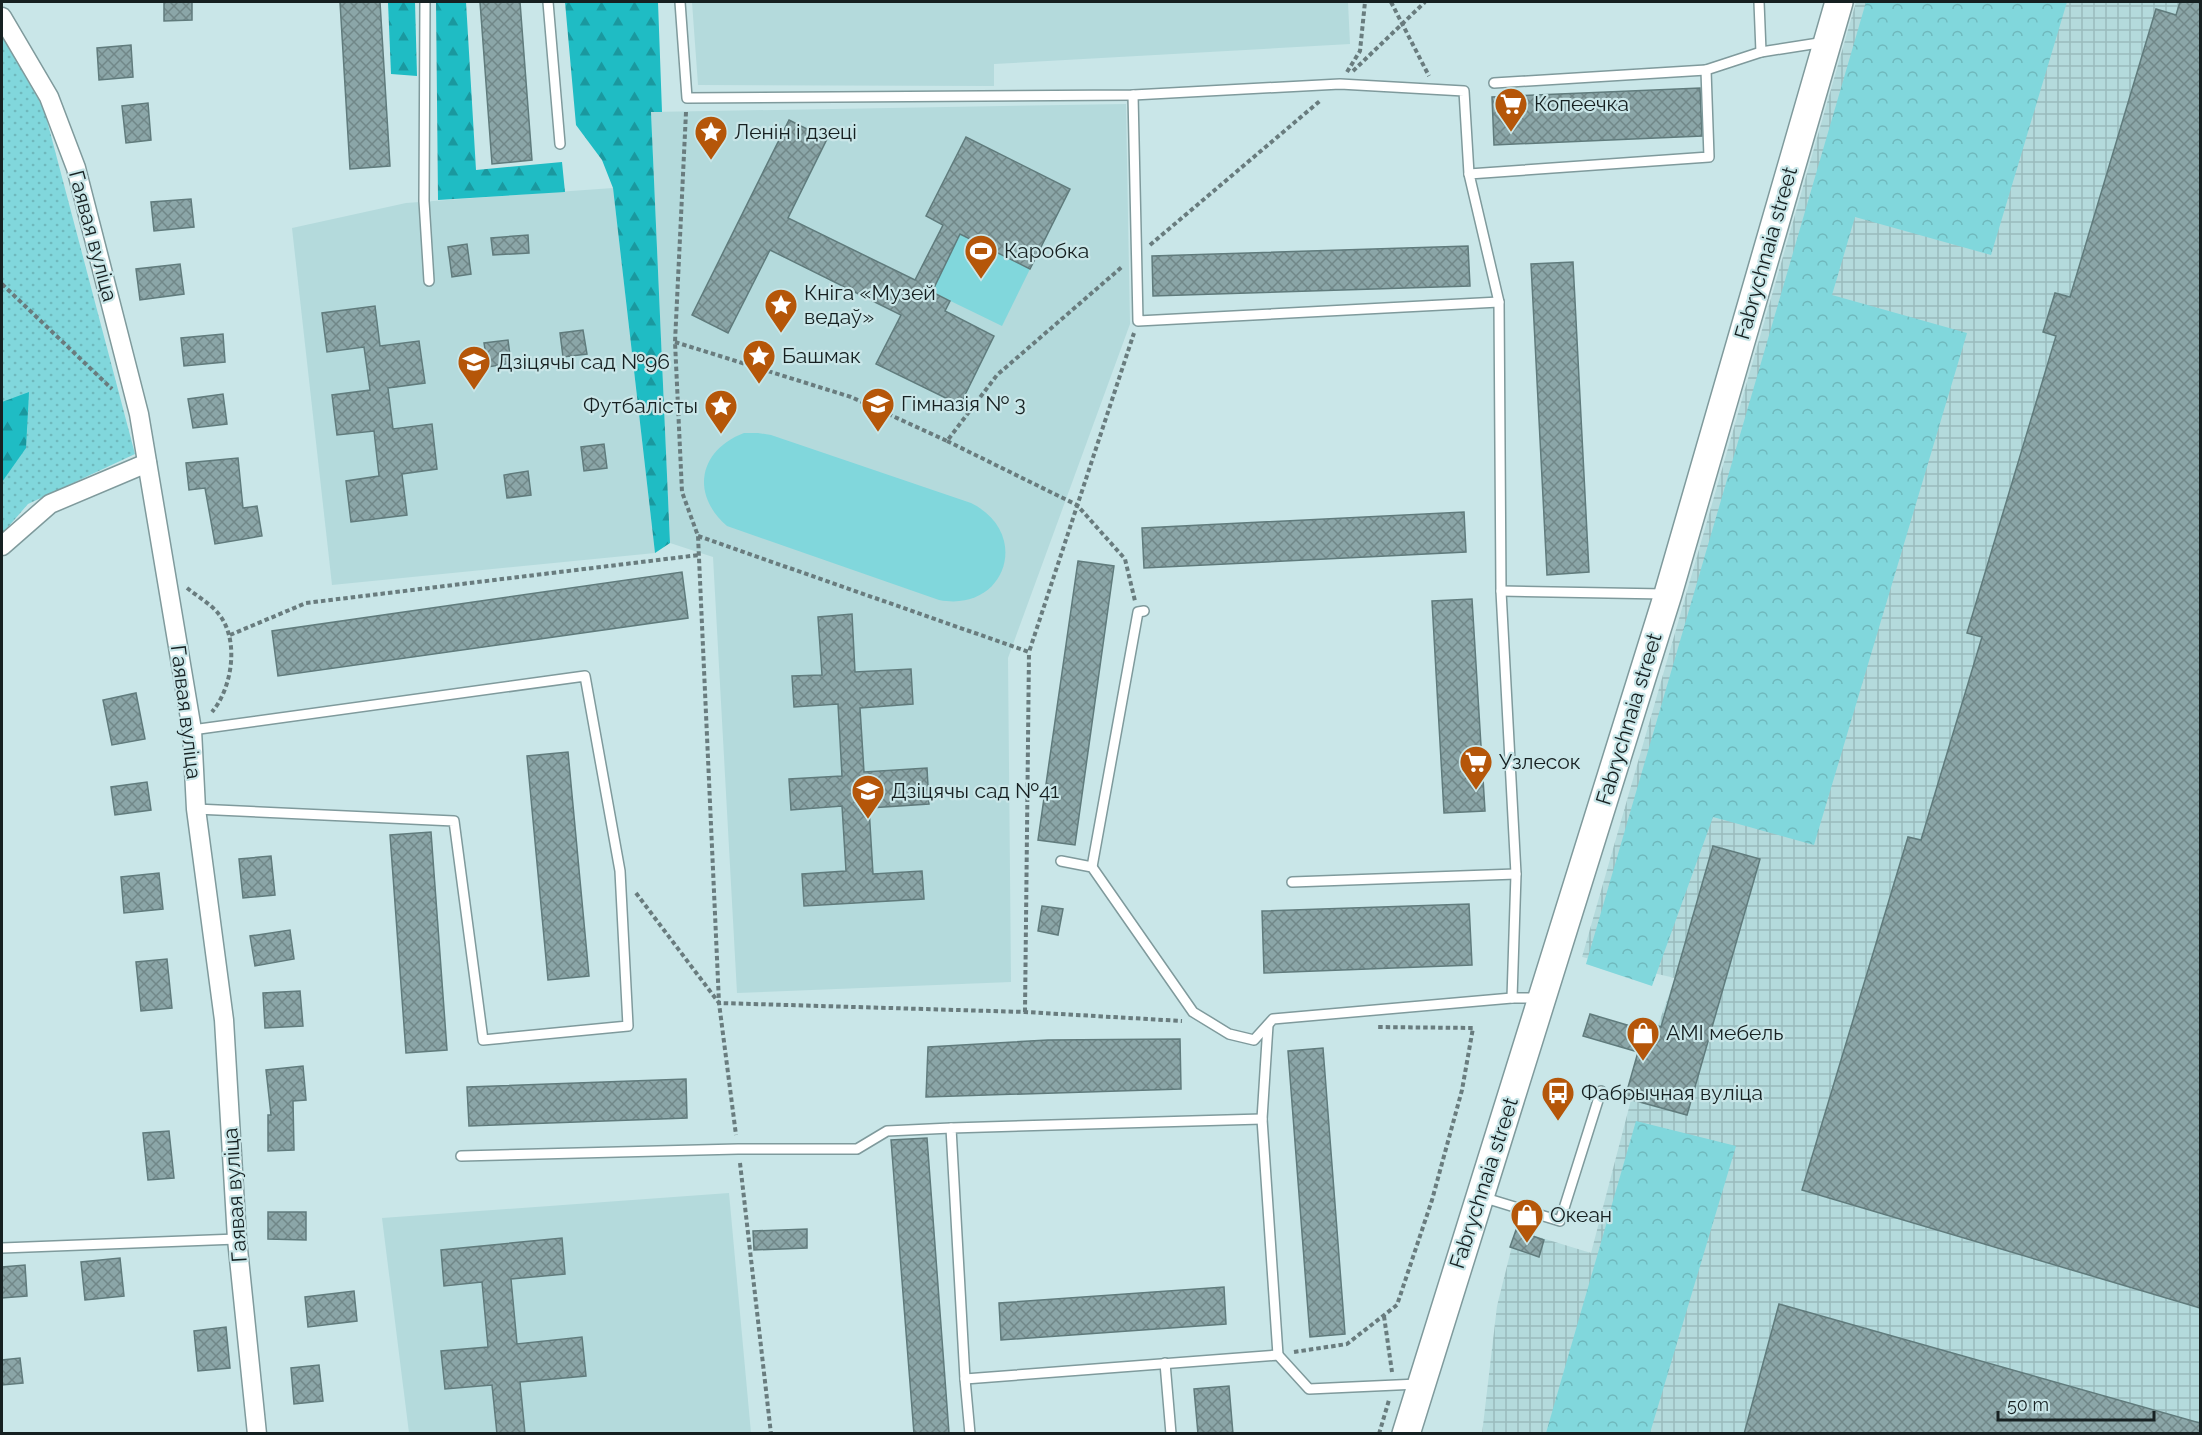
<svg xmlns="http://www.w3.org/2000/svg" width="2202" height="1435" viewBox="0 0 2202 1435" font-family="Raleway,sans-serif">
  <defs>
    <pattern id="industrial-grid" width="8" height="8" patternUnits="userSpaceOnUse" patternTransform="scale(1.5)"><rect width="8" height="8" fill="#b4dadc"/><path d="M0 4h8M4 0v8" fill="none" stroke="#9abbbc"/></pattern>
    <pattern id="grass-dots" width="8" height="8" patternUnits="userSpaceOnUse" patternTransform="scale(1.5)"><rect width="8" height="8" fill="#81d7dc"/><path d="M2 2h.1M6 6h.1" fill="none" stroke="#6fb8bc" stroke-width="1.8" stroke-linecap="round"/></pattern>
    <pattern id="forest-firs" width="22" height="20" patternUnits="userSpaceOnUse" patternTransform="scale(1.5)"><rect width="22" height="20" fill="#1fbcc4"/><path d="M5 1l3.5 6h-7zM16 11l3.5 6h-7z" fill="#1a989f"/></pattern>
    <pattern id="park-crowns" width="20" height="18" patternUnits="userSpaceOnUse" patternTransform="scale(1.5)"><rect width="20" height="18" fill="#81d7dc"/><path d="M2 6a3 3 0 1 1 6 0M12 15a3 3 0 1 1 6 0" fill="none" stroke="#6fb8bc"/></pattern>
    <pattern id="building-cross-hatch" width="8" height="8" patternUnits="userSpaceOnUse" patternTransform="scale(1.5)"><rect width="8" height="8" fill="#8ba6a8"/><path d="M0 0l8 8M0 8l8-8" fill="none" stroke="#718788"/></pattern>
  </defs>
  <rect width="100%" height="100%" fill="#c9e6e8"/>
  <g fill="#b4dadc">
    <path d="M692 2H1348L1350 44 994 64V86L698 85Z"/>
    <path d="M1126 104 1130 324 1008 658 1011 982 737 993 713 557 670 543 651 112Z"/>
    <path d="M613 188 655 553 332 585 292 228 406 203Z"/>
    <path d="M729 1193 751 1433H409L382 1218Z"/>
  </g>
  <path fill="url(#industrial-grid)" d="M1856 2H2200V1433L1482 1434 1497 1306 1516 1230 1591 1253 1631 1100 1675 978 1582 957Z"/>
  <path fill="url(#grass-dots)" d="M2 36 44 109 135 454 28 504 2 534Z"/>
  <g fill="url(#forest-firs)">
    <path d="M388 2H415L417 76 391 74Z"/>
    <path d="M436 2H466L476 170 562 162 565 192 438 200Z"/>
    <path d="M565 2H658L662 112H651L670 543 655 553 613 188 602 160 576 125Z"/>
    <path d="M29 392 26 448 2 482V402Z"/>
  </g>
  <g fill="url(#park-crowns)">
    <path d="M1866 2H2067L1991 255 1855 217 1832 295 1967 333 1814 845 1713 817 1652 986 1586 964Z"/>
    <path d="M1636 1121 1736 1146 1650 1433H1546Z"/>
  </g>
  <g fill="#81d7dc">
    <path d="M960 234 1030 269 1002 326 932 292Z"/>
    <path d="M744 433H758L771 435 971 503C1032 533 1006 613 939 600L727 526C690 494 699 450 744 433Z"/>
  </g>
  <g fill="url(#building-cross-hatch)" stroke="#607b7c" stroke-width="1.5">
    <path d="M164 2H192V20L164 21Z"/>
    <path d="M340 2H380L390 166 350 169Z"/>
    <path d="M480 2H520L532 160 492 164Z"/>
    <path d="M2180 2H2200V1308L1802 1190 1908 837 1921 840 1982 637 1967 633 2056 336 2043 332 2055 293 2070 297 2156 9 2176 15Z"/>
    <path d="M131 45 133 77 99 80 97 48Z"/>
    <path d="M1700 88 1702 136 1494 145 1492 97Z"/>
    <path d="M148 103 151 140 126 143 122 106Z"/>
    <path d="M789 120 827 139 788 218 915 280 943 225 926 216 966 137 1070 189 1030 269 960 234 932 292 950 301 945 311 994 336 960 405 876 364 901 315 770 250 728 333 692 315Z"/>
    <path d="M191 199 194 227 154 231 151 202Z"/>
    <path d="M528 235 529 253 493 255 491 238Z"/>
    <path d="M467 244 471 274 452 277 448 247Z"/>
    <path d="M1468 246 1470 286 1153 296 1152 256Z"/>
    <path d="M1573 262 1589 572 1547 575 1531 264Z"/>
    <path d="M180 264 184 294 140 300 136 269Z"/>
    <path d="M375 306 380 346 419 341 425 383 388 388 393 429 432 424 437 469 402 474 407 515 351 522 346 481 379 476 374 431 337 435 332 395 370 390 364 347 327 352 322 313Z"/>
    <path d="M583 330 587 354 563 357 560 333Z"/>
    <path d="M223 334 225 362 184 366 181 338Z"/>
    <path d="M508 340 511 363 488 367 484 343Z"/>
    <path d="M223 394 227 424 193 428 188 399Z"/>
    <path d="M604 444 607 468 584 471 581 447Z"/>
    <path d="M238 458 243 508 257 506 262 536 215 544 205 488 189 490 186 463Z"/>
    <path d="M528 471 531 495 507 498 504 475Z"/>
    <path d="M1464 512 1466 552 1144 568 1142 528Z"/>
    <path d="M1078 561 1114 566 1075 845 1038 840Z"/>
    <path d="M682 572 688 618 278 676 272 631Z"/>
    <path d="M1472 599 1485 811 1444 813 1432 601Z"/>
    <path d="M852 614 855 672 911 669 913 704 860 708 864 772 927 768 929 804 869 808 873 874 922 871 924 899 804 906 802 874 846 871 842 806 791 810 789 779 842 776 838 704 794 707 792 676 822 675 818 617Z"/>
    <path d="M136 693 145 739 112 745 103 700Z"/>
    <path d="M568 752 589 976 548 980 527 756Z"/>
    <path d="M147 782 151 810 115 815 111 787Z"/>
    <path d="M431 832 447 1050 406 1053 390 835Z"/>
    <path d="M1713 846 1760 859 1687 1115 1625 1098 1638 1052 1583 1036 1590 1014 1644 1030 1646 1023 1661 1027Z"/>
    <path d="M271 856 275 895 243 898 239 859Z"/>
    <path d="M159 873 163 909 124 913 121 877Z"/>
    <path d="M1469 904 1472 965 1264 973 1262 911Z"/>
    <path d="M1042 906 1063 909 1058 935 1038 931Z"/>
    <path d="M290 930 294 959 255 966 250 936Z"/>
    <path d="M167 959 172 1008 141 1011 136 962Z"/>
    <path d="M300 991 303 1026 265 1028 263 993Z"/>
    <path d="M1180 1039 1181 1089 926 1097 928 1047 1048 1040Z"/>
    <path d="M1323 1048 1345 1334 1310 1337 1288 1051Z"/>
    <path d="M303 1066 306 1100 293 1101 294 1150 268 1151V1115H271L266 1070Z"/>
    <path d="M686 1079 687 1118 469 1126 467 1087Z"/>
    <path d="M169 1131 174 1178 148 1180 143 1133Z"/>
    <path d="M927 1138 949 1433 914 1434 891 1140Z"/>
    <path d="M268 1212H306V1240L268 1239Z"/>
    <path d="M807 1229V1248L754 1250 753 1231Z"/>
    <path d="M1516 1230 1544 1240 1539 1257 1510 1247Z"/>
    <path d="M562 1238 565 1274 511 1279 517 1344 582 1337 586 1376 520 1382 525 1434H497L492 1385 445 1389 441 1351 488 1347 482 1282 444 1286 441 1250Z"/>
    <path d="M120 1258 124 1296 85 1300 81 1262Z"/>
    <path d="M25 1265 27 1296 2 1298V1267Z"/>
    <path d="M1224 1287 1226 1324 1001 1340 999 1303Z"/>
    <path d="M354 1291 357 1321 308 1327 305 1297Z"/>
    <path d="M1779 1304 2200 1423V1434H1744Z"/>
    <path d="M226 1327 230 1368 198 1371 194 1331Z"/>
    <path d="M20 1358 23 1383 2 1385V1360Z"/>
    <path d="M319 1365 323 1401 294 1404 291 1368Z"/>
    <path d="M1229 1386 1233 1434H1198L1194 1389Z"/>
  </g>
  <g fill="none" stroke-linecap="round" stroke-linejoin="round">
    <g stroke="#7f9a9c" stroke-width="12">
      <g id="service">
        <path d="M425 2 424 201 429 281"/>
        <path d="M548 2 560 144"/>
        <path d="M680 2 687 98 1133 95 1340 84 1464 91 1469 174"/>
        <path d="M1759 2 1761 52"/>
        <path d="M1494 83 1706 70"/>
        <path d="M1133 95 1138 321 1499 302"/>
        <path d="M1501 591 1664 594"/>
        <path d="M192 730 585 676 620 871 628 1026 483 1040 454 821 196 809"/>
        <path d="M1061 861 1092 867 1193 1012 1229 1034 1254 1040 1273 1019 1512 998H1538"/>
        <path d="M1092 867 1138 612 1144 611"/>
        <path d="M1292 882 1516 874"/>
        <path d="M1512 998 1516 874 1501 591 1499 302 1469 174 1709 157 1706 70 1761 52 1825 42"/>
        <path d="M1268 1025 1262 1119 1278 1355"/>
        <path d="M461 1156 738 1149H857L887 1131 951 1128"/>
        <path d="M1482 1197 1560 1221 1601 1091"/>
        <path d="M2 1248 237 1239"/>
        <path d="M1165 1363 1171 1434"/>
        <path d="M965 1379 1278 1355 1309 1389 1418 1384"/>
        <path d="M970 1434 965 1379 951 1128 1262 1119"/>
      </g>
    </g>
    <g stroke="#7f9a9c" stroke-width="21">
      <g id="minor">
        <path d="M2 17 49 97 76 168 139 414 192 730 196 809 224 1020 237 1239 257 1434"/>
        <path d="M2 546 50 504 147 463"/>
      </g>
    </g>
    <g stroke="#7f9a9c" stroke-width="30">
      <path id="secondary" d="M1406 1434 1668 594 1839 2"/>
    </g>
    <g stroke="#697c7e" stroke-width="4" stroke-dasharray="4.5 3" stroke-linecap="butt">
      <path d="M1391 2 1429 76"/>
      <path d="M1353 71 1425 2"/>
      <path d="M1347 72 1360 51 1365 2"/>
      <path d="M686 112 675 342 682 492 698 536 719 1003 736 1135"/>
      <path d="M1150 245 1321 100"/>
      <path d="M2 284 112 389"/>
      <path d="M675 342 851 397 947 441 997 375 1123 266"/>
      <path d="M947 441 1077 505 1125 559 1135 601"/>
      <path d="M698 536 1029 652 1134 333"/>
      <path d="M187 588C197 596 209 603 217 612 240 637 233 687 212 712"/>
      <path d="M230 635 306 603 699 555"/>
      <path d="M636 893 719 1003 1025 1012 1182 1021"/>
      <path d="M1025 1012 1029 652"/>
      <path d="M740 1163 771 1434"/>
      <path d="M1384 1316 1392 1372"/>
      <path d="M1294 1352 1347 1344 1397 1305 1432 1200 1462 1090 1473 1028 1376 1027"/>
      <path d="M1379 1434 1389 1400"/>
    </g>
    <use href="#service" stroke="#fff" stroke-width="9"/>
    <use href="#minor" stroke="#fff" stroke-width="18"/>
    <use href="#secondary" stroke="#fff" stroke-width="27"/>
  </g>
  <defs>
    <g id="supermarket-pin" transform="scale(1.725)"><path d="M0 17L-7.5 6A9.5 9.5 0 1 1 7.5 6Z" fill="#b55609" stroke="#c9e6e8"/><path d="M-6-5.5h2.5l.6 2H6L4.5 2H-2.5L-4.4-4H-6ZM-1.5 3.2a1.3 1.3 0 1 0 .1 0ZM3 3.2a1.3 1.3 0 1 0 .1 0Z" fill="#fff"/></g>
    <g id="sight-pin" transform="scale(1.725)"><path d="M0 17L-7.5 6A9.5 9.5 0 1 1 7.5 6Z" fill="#b55609" stroke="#c9e6e8"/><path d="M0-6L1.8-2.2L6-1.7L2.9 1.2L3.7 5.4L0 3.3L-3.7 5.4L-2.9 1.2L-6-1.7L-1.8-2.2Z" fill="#fff"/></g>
    <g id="stadium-pin" transform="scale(1.725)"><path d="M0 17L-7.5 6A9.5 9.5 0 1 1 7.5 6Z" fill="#b55609" stroke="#c9e6e8"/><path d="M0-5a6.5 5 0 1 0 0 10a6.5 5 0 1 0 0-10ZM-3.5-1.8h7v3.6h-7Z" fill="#fff"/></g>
    <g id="school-pin" transform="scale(1.725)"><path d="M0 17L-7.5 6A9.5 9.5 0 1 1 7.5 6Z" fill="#b55609" stroke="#c9e6e8"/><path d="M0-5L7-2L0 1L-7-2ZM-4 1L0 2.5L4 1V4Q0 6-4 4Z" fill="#fff"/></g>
    <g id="shop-pin" transform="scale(1.725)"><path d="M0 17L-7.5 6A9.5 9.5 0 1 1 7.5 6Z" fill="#b55609" stroke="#c9e6e8"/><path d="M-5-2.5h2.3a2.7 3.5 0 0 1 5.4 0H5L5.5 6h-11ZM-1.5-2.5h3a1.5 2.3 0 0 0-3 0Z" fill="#fff"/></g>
    <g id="bus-pin" transform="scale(1.725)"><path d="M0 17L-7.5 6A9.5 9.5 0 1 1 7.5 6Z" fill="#b55609" stroke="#c9e6e8"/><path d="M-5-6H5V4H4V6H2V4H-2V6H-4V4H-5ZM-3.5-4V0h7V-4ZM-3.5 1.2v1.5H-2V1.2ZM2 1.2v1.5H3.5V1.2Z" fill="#fff"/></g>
  </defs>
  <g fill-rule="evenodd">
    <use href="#supermarket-pin" x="1511" y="104"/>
    <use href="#sight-pin" x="711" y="132"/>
    <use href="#stadium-pin" x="981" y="251"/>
    <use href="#sight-pin" x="781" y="305"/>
    <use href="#sight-pin" x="759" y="356"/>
    <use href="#school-pin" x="474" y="362"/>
    <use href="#school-pin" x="878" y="404"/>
    <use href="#sight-pin" x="721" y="406"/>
    <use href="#supermarket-pin" x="1476" y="762"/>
    <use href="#school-pin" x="868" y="791"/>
    <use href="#shop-pin" x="1643" y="1033"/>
    <use href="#bus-pin" x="1558" y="1093"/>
    <use href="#shop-pin" x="1527" y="1215"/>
  </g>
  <g text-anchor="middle" stroke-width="4.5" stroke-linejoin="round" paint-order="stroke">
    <g font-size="21" fill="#162021" stroke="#c9e6e8" text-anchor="start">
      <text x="1534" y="111">Копеечка</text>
      <text x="734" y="139">Ленін і дзеці</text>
      <text x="1004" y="258">Каробка</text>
      <text x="804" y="300">Кніга «Музей<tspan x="804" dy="24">ведаў»</tspan></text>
      <text x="782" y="363">Башмак</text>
      <text x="497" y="369">Дзіцячы сад №96</text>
      <text x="901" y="411">Гімназія № 3</text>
      <text x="698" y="413" text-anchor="end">Футбалісты</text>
      <text x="1499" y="769">Узлесок</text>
      <text x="891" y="798">Дзіцячы сад №41</text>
      <text x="1666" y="1040">AMI мебель</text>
      <text x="1581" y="1100">Фабрычная вуліца</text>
      <text x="1550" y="1222">Океан</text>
    </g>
    <g font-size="21" fill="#162021" stroke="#c9e6e8">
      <text transform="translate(93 236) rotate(75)" y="7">Гаявая вуліца</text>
      <text transform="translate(1766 253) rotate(-74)" y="7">Fabrychnaia street</text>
      <text transform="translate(186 712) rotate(83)" y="7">Гаявая вуліца</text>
      <text transform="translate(1629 719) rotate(-73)" y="7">Fabrychnaia street</text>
      <text transform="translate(1484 1183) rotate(-72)" y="7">Fabrychnaia street</text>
      <text transform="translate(235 1195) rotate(-94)" y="7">Гаявая вуліца</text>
    </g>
  </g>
  <rect width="2202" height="1435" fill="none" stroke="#162021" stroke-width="6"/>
  <path d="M1998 1411v9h156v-9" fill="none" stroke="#162021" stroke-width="3"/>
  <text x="2007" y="1411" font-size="18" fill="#162021" stroke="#c9e6e8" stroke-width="4.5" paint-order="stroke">50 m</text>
</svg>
